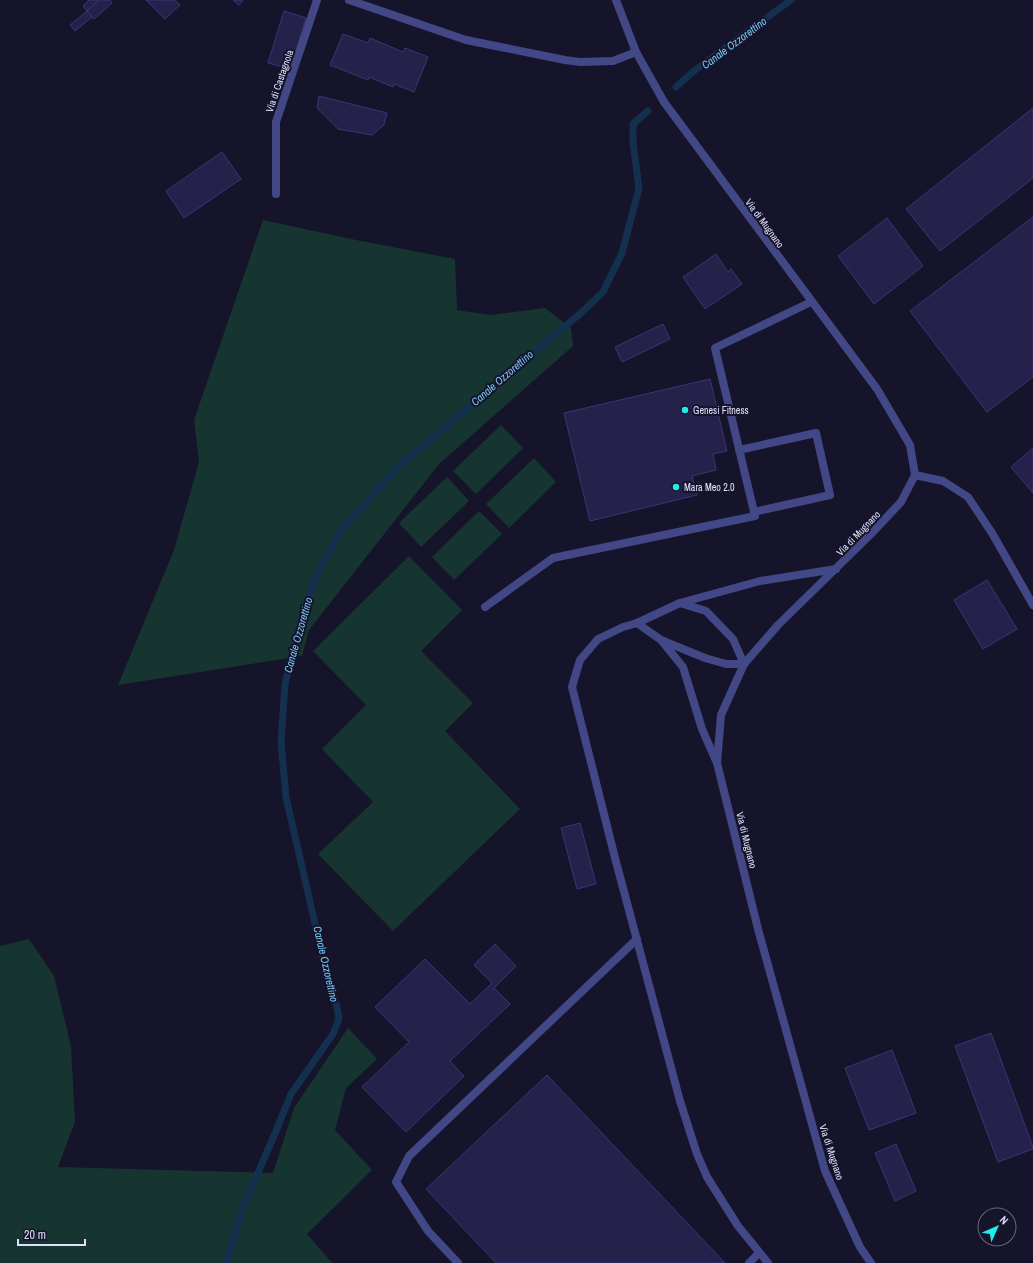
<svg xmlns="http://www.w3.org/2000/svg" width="1033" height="1263" viewBox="0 0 1033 1263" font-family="'Archivo Narrow',sans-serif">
  <rect width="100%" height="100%" fill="#15142b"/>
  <g fill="#173530">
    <path d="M263 220 356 240 455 259 457 310 490 315 545 308 571 328 573 346 439 464 309 630 302 656 118 685 174 550 199 462 194 420Z"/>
    <path d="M501 425 523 448 476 494 453 471Z"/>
    <path d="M534 458 556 482 509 528 486 504Z"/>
    <path d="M447 477 469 501 421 547 399 523Z"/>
    <path d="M479 511 502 534 454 580 432 557Z"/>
    <path d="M409 556 462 610 421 651 473 703 445 731 520 809 393 931 318 854 373 802 322 749 366 705 313 651Z"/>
    <path d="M29 939 54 976 71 1046 75 1122 58 1167 273 1173 294 1108 348 1028 377 1059 346 1088 335 1130 372 1170 307 1234 332 1263H0V946Z"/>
  </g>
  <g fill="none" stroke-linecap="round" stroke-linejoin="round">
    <g stroke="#14304f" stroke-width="7">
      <path d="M676 87 694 71 791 0"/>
      <path d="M226 1263 242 1210 276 1131 291 1094 333 1034 339 1019 337 1007 327 976 286 797 281 742 285 684 300 622 316 576 341 530 399 466 582 312 603 292 622 253 639 188 633 142V124L648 111"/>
    </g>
  </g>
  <g fill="#25214b" stroke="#3a3575">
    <path d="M89 0H99L87 11 83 6Z"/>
    <path d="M99 0H110L112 3 94 19 87 11Z"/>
    <path d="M146 0H175L180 5 165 19Z"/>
    <path d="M233 0H243L239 5Z"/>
    <path d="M87 11 92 17 75 31 70 25Z"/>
    <path d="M284 11 306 18 290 69 268 63Z"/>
    <path d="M343 34 368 43 370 38 403 52 405 48 428 57 414 92 394 84 393 87 369 77 368 80 330 65Z"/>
    <path d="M319 96 387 113 384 125 372 135 338 129 317 108Z"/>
    <path d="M1033 108V178L940 251 906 209Z"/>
    <path d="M222 152 241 179 184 218 166 191Z"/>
    <path d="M1033 217V377L987 412 910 311Z"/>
    <path d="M887 218 923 266 874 304 838 256Z"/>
    <path d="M716 254 728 272 731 269 742 284 705 309 683 277Z"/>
    <path d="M663 324 670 339 622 362 615 347Z"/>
    <path d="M710 379 727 451 713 454 716 470 692 476 697 495 590 521 564 413Z"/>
    <path d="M1033 448V493L1011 467Z"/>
    <path d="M987 580 1017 629 983 649 954 600Z"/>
    <path d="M580 823 596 884 577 889 561 828Z"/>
    <path d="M495 944 516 966 494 988 510 1004 450 1061 464 1076 406 1132 362 1087 409 1042 375 1007 425 959 470 1004 492 983 474 965Z"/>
    <path d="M991 1033 1033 1147V1149L998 1162 955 1046Z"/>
    <path d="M892 1050 916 1113 869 1130 845 1068Z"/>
    <path d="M547 1075 725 1263H496L426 1189Z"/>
    <path d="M896 1144 916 1191 895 1201 875 1153Z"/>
  </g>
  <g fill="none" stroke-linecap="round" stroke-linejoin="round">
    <g stroke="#424786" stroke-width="8">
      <path d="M349 0 466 40 565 60 580 62 613 61 636 52"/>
      <path d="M739 450 816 433 830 495 754 512"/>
      <path d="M485 607 553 558 755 516 715 348 811 302"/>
      <path d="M637 623 661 640 683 667 702 729 717 763"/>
      <path d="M661 640 705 658 726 664H744L733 639 706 611 680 603"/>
      <path d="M458 1263 428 1231 396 1182 409 1156 637 939"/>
      <path d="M749 1263 759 1253"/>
      <path d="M768 1263 738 1226 707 1177 697 1154 680 1101 615 858 572 687 580 660 598 639 623 627 637 623 680 603 760 581 836 569"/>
    </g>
    <g stroke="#424786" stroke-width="8">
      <path d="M616 0 636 52 664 102 877 389 910 445 915 475 901 502 871 534 778 625 744 664 721 715 717 763 758 929 825 1171 860 1247 871 1263"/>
      <path d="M276 194V122L317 0"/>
      <path d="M915 475 943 481 968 497 992 533 1033 605"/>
    </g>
  </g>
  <g fill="#1beeec" stroke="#15142b" stroke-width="1.5">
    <circle cx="685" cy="410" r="4"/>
    <circle cx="676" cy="487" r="4"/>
  </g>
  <g text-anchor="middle" stroke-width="4" stroke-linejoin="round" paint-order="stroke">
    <g font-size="10" fill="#e0e0fd" stroke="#15142b">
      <text transform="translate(279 81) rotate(-71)" y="4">Via di Castagnola</text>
      <text transform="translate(765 223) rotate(54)" y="4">Via di Mugnano</text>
      <text transform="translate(858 533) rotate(-46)" y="4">Via di Mugnano</text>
      <text transform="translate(747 840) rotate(76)" y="4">Via di Mugnano</text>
      <text transform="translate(832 1152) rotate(72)" y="4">Via di Mugnano</text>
    </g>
    <g font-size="10" fill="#e0e0fd" stroke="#15142b" text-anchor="start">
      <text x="693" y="414">Genesi Fitness</text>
      <text x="684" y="491">Mara Meo 2.0</text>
    </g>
    <g font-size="11" font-style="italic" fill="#76c8f5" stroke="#15142b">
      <text transform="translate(734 43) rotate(-37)" y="4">Canale Ozzorettino</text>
      <text transform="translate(502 378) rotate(-41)" y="4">Canale Ozzorettino</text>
      <text transform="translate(298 635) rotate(-74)" y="4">Canale Ozzorettino</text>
      <text transform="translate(326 964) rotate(77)" y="4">Canale Ozzorettino</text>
    </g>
  </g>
  <g transform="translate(997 1227) rotate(45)"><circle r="19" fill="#15142b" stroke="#66667f"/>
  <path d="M0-3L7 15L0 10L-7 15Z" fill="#1beeec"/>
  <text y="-6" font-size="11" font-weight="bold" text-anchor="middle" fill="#e0e0fd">N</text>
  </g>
  <path d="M18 1239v6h67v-6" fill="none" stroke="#e0e0fd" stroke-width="2"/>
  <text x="24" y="1239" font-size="12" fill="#e0e0fd" stroke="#15142b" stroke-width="3" paint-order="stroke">20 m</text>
</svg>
